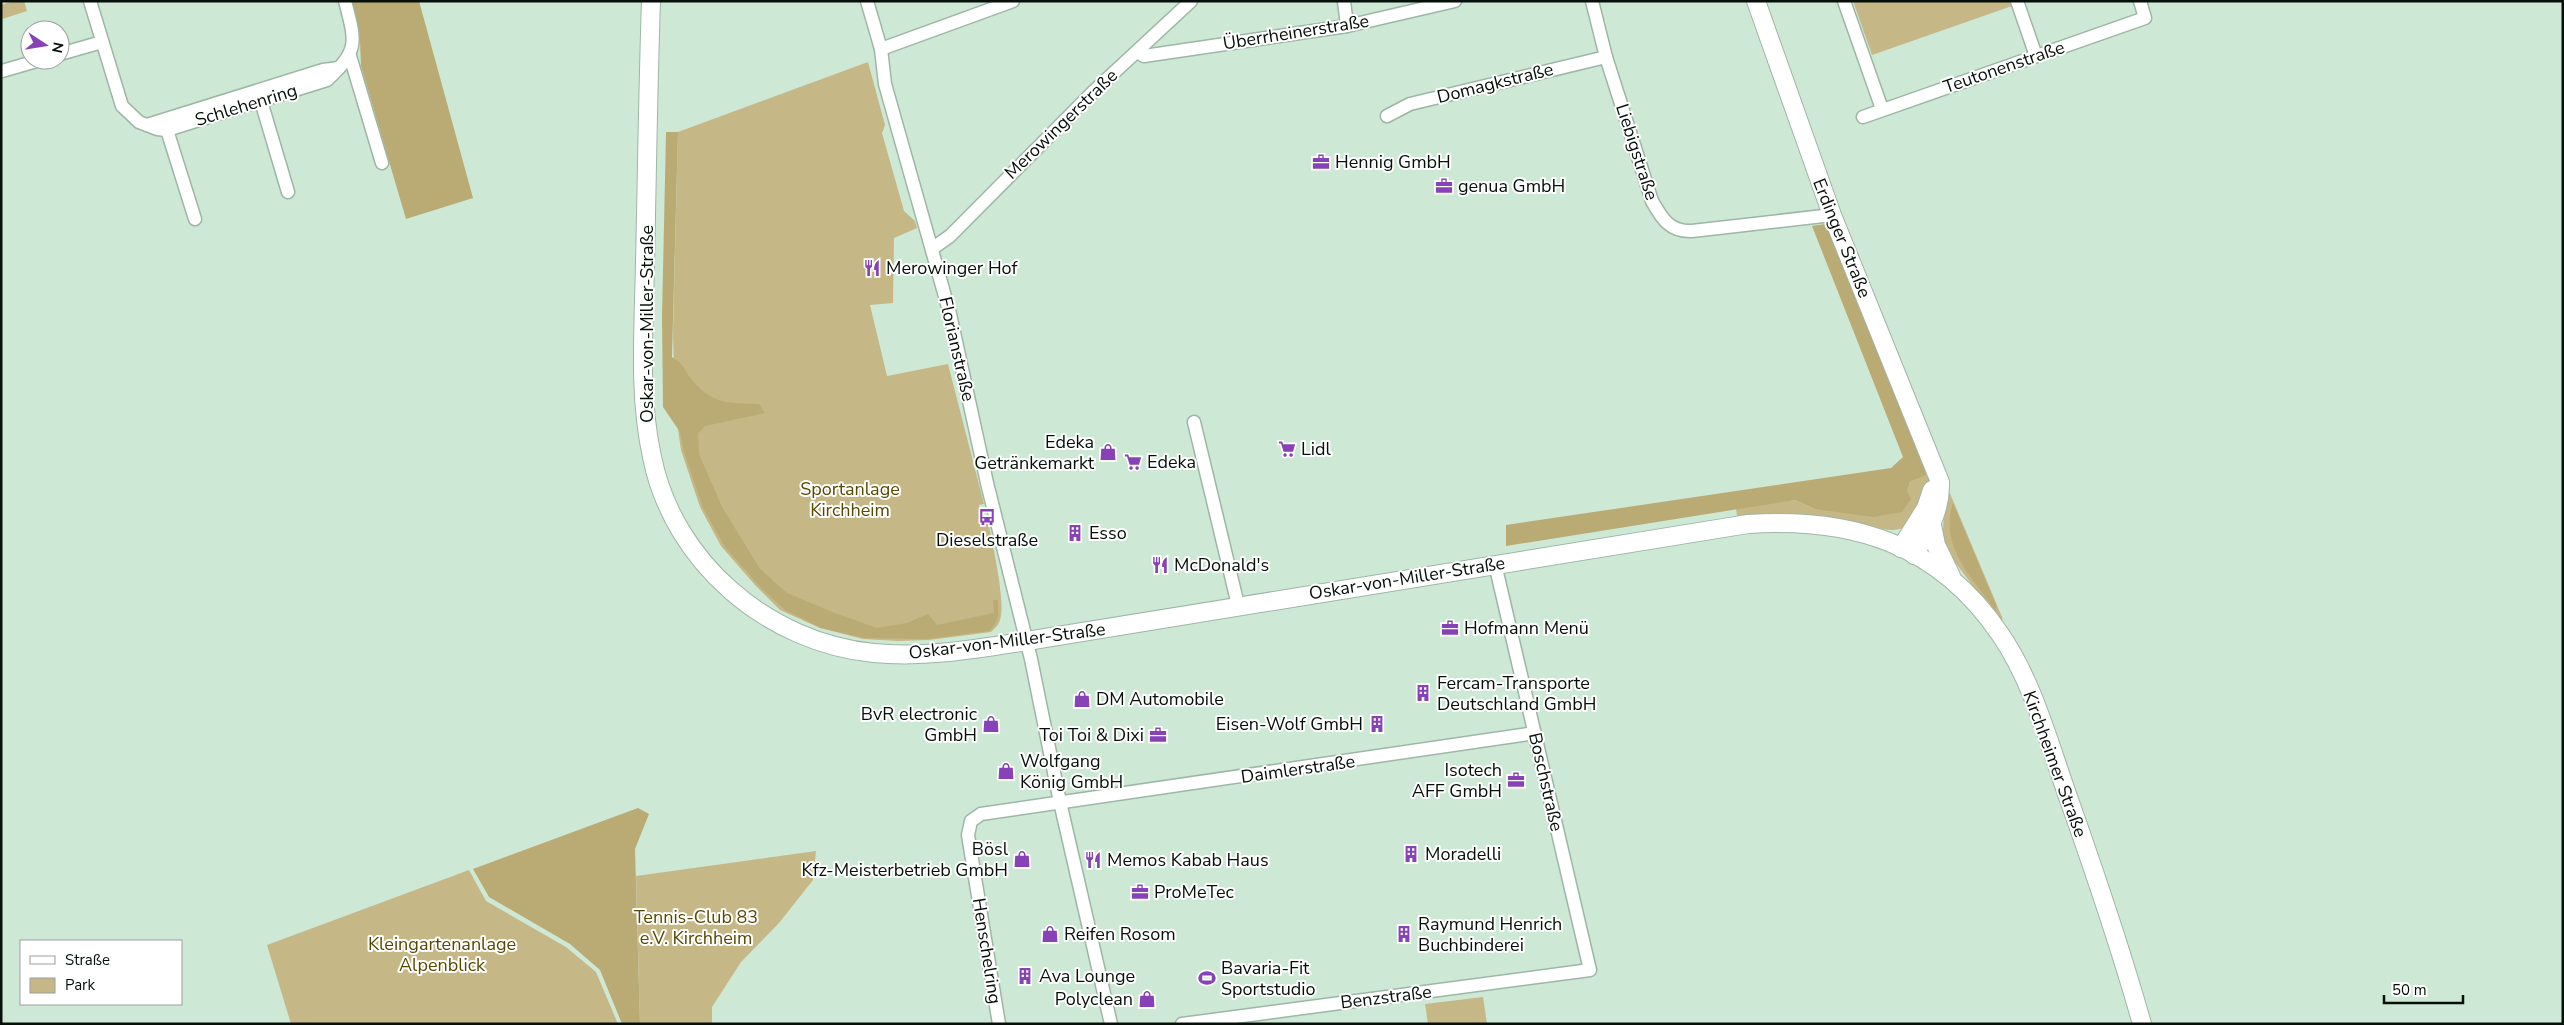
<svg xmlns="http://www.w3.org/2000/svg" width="2564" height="1025" viewBox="0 0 2564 1025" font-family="'Nunito Sans',sans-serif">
  <rect width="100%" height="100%" fill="#cee8d6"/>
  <g fill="#c5b786">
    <path d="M13 1H24L27 11 2 19 1 5Z"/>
    <path d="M1853 1H2011L2012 6 1872 55Z"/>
    <path d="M868 62 885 125 882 133 904 211 915 221 917 228 894 238 893 303 870 305 887 376 948 364 984 504 979 505 983 520H988C992 543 1006 600 1000 620 998 626 995 628 991 632L929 640 898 641 863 639 820 628 780 610 755 585 721 546 700 507 681 450 675 409 673 331 678 132Z"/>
    <path d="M1927 475H1931L1929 486 1905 527C1889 535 1873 525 1857 522 1813 513 1782 513 1737 517L1736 508 1795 500 1815 509 1907 492 1910 482Z"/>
    <path d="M1946 484 2002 617 2004 627 1942 545Z"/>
    <path d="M816 851 813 880 779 923 741 962 712 1007V1024H640L636 876Z"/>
    <path d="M469 870 486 901 566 947 596 972 618 1024H291L267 945Z"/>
    <path d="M1483 997 1487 1024H1428L1425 1004Z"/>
  </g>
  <g fill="#baab74">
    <path d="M350 1H419L473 198 406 219 361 66 360 42Z"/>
    <path d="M666 132H678L672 357C687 367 682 368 692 380 713 405 729 403 759 404L765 413 705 426 698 434 699 454 722 507 760 569 787 593 835 613 877 628 907 623 928 614 937 625 994 613 993 600H998C998 613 1000 622 989 631L928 639 864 638 821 628 785 610 761 588 725 547 703 508 684 452 680 432 663 407 662 317Z"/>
    <path d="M1831 223 1848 260 1927 475 1910 482 1907 492 1911 499 1902 512 1873 517 1815 509 1795 500 1506 546V525L1891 468 1903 457 1812 226Z"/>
    <path d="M1953 503 1996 605V611C1972 577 1939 547 1953 503Z"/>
    <path d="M638 808 649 814 635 849 640 1024H622L600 970 570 944 489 897 473 869Z"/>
  </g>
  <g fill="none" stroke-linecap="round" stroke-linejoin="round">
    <g stroke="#9eb6a5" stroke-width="15">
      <g id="street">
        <path d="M90 1 122 106 139 122 157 129 167 130 327 80C359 50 356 43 345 1"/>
        <path d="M867 1 881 49 885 84 950 314 987 483 1031 659 1060 802 1111 1024"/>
        <path d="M1344 1 1347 26"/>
        <path d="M1592 1 1606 57 1652 201C1662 219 1670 232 1692 231L1832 215"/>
        <path d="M1844 1 1882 109"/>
        <path d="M2017 1 2036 56"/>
        <path d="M881 49 1013 1"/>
        <path d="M1137 52 1144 56 1347 26 1455 1"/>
        <path d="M60 54 102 42"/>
        <path d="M350 56 382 163"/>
        <path d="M2 71 40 60"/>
        <path d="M261 101 288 192"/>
        <path d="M1387 116 1410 104 1606 57"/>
        <path d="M1863 117 2145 18 2140 1"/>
        <path d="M147 125 323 70 339 68"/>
        <path d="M167 130 195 219"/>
        <path d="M933 248 950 236 1093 92 1191 1"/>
        <path d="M1194 422 1238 605"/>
        <path d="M999 1024 968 835 971 821 981 814 1535 733"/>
        <path d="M1182 1024 1590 970 1495 564"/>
      </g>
    </g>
    <g stroke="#9eb6a5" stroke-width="20">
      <g id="secondary">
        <path d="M651 1C648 88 647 175 645 262 644 327 638 393 652 457 673 562 768 643 874 653 925 658 976 649 1027 641L1748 524C1853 517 1939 544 2000 634 2032 680 2049 743 2067 794 2094 870 2120 946 2142 1024"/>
        <path d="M1756 1 1832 215 1940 482C1941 511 1928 531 1914 555"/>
        <path d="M1932 525 1936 545 1951 576"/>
        <path d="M1901 548 1926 508 1932 490"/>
      </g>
    </g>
    <use href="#street" stroke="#fff" stroke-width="12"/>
    <use href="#secondary" stroke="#fff" stroke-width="18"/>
  </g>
  <defs>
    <g id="office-bare" transform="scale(1.35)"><path d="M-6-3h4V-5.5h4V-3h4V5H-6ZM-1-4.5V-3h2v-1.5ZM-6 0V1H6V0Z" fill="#8642b6" stroke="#fff" stroke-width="2.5" paint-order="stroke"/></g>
    <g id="restaurant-bare" transform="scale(1.35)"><path d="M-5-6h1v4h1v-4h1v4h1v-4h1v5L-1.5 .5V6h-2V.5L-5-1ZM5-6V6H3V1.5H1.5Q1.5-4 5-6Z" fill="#8642b6" stroke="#fff" stroke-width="2.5" paint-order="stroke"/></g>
    <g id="supermarket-bare" transform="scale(1.35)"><path d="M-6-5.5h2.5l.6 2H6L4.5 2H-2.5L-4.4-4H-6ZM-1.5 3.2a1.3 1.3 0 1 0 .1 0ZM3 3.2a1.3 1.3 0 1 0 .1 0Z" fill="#8642b6" stroke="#fff" stroke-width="2.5" paint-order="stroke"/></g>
    <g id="shop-bare" transform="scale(1.35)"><path d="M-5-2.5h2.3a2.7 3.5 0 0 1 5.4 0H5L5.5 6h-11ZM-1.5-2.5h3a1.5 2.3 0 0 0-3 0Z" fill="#8642b6" stroke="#fff" stroke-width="2.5" paint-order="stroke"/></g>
    <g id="bus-bare" transform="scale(1.35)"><path d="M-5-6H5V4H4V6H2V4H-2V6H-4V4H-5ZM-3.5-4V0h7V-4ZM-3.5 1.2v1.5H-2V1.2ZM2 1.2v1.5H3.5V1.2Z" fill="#8642b6" stroke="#fff" stroke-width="2.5" paint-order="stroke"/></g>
    <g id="building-bare" transform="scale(1.35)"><path d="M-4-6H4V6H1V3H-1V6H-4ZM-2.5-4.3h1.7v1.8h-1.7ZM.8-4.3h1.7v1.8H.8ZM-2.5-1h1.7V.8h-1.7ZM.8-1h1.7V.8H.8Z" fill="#8642b6" stroke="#fff" stroke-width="2.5" paint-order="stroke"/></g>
    <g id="stadium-bare" transform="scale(1.35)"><path d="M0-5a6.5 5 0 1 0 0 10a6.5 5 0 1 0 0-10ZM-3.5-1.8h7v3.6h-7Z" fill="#8642b6" stroke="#fff" stroke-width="2.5" paint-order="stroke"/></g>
  </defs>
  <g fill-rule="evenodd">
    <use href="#office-bare" x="1321" y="162"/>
    <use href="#office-bare" x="1444" y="186"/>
    <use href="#restaurant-bare" x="872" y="268"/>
    <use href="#supermarket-bare" x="1287" y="449"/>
    <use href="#shop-bare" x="1108" y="452"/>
    <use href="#supermarket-bare" x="1133" y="462"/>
    <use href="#bus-bare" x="987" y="517"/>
    <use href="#building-bare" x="1075" y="533"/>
    <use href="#restaurant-bare" x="1160" y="565"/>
    <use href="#office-bare" x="1450" y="628"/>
    <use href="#building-bare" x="1423" y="693"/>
    <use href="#shop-bare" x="1082" y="699"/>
    <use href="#shop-bare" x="991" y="724"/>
    <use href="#building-bare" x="1377" y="724"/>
    <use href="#office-bare" x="1158" y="735"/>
    <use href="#shop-bare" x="1006" y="771"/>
    <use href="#office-bare" x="1516" y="780"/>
    <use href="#building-bare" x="1411" y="854"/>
    <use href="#shop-bare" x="1022" y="859"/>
    <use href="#restaurant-bare" x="1093" y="860"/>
    <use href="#office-bare" x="1140" y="892"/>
    <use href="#shop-bare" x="1050" y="934"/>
    <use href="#building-bare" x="1404" y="934"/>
    <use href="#building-bare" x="1025" y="976"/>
    <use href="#stadium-bare" x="1207" y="978"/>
    <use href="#shop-bare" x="1147" y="999"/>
  </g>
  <g text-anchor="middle" stroke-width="4" stroke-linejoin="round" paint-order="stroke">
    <g font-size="18" fill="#060f09" stroke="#fff">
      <text transform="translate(1296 32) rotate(-9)" y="6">Überrheinerstraße</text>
      <text transform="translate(2004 67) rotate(-19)" y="6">Teutonenstraße</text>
      <text transform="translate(1495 83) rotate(-14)" y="6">Domagkstraße</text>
      <text transform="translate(246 105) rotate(-17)" y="6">Schlehenring</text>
      <text transform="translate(1061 124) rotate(-44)" y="6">Merowingerstraße</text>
      <text transform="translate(1637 152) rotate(72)" y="6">Liebigstraße</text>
      <text transform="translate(1842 238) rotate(68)" y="6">Erdinger Straße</text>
      <text transform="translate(647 324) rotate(-90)" y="6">Oskar-von-Miller-Straße</text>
      <text transform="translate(957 349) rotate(77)" y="6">Florianstraße</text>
      <text transform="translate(1407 578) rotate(-9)" y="6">Oskar-von-Miller-Straße</text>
      <text transform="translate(1007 641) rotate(-7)" y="6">Oskar-von-Miller-Straße</text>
      <text transform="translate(2055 764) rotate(70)" y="6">Kirchheimer Straße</text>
      <text transform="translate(1298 769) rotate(-8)" y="6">Daimlerstraße</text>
      <text transform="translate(1546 782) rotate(77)" y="6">Boschstraße</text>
      <text transform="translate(987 951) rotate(81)" y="6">Henschelring</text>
      <text transform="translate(1386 997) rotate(-7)" y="6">Benzstraße</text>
    </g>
    <g font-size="18" fill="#060f09" stroke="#fff" text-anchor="start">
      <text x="1335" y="168">Hennig GmbH</text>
      <text x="1458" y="192">genua GmbH</text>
      <text x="886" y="274">Merowinger Hof</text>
      <text x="1094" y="448" text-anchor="end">Edeka<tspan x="1094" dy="21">Getränkemarkt</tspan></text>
      <text x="1301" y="455">Lidl</text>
      <text x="1147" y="468">Edeka</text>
      <text x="1089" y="539">Esso</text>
      <text x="987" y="546" text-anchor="middle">Dieselstraße</text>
      <text x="1174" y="571">McDonald's</text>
      <text x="1464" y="634">Hofmann Menü</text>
      <text x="1437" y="689">Fercam-Transporte<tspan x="1437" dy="21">Deutschland GmbH</tspan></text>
      <text x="1096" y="705">DM Automobile</text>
      <text x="977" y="720" text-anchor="end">BvR electronic<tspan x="977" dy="21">GmbH</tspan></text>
      <text x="1363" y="730" text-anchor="end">Eisen-Wolf GmbH</text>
      <text x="1144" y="741" text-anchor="end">Toi Toi &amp; Dixi</text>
      <text x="1020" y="767">Wolfgang<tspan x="1020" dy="21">König GmbH</tspan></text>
      <text x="1502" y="776" text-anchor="end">Isotech<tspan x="1502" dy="21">AFF GmbH</tspan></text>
      <text x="1008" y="855" text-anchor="end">Bösl<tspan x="1008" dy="21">Kfz-Meisterbetrieb GmbH</tspan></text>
      <text x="1425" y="860">Moradelli</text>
      <text x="1107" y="866">Memos Kabab Haus</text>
      <text x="1154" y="898">ProMeTec</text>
      <text x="1418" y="930">Raymund Henrich<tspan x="1418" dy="21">Buchbinderei</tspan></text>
      <text x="1064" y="940">Reifen Rosom</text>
      <text x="1221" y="974">Bavaria-Fit<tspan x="1221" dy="21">Sportstudio</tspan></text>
      <text x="1039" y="982">Ava Lounge</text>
      <text x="1133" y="1005" text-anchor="end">Polyclean</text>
    </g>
    <g font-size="18" fill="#594800" stroke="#fff">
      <text x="850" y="495">Sportanlage<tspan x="850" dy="21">Kirchheim</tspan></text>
      <text x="696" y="923">Tennis-Club 83<tspan x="696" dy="21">e.V. Kirchheim</tspan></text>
      <text x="442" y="950">Kleingartenanlage<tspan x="442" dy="21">Alpenblick</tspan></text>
    </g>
  </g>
  <rect width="2564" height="1025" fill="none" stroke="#060f09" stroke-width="5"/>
  <rect x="20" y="940" width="162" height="65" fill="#ffffff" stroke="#9b9f9d"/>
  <rect x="30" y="956" width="25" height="8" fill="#ffffff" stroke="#9b9f9d"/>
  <text x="65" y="965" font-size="15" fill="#060f09">Straße</text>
  <rect x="30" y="978" width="25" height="15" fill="#c5b786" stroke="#9b9f9d"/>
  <text x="65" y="990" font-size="15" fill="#060f09">Park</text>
  <g transform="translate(45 45) rotate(102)"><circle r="24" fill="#ffffff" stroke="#9b9f9d"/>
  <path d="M0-4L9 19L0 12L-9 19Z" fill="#8642b6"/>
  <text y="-8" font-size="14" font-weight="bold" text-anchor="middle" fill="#060f09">N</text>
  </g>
  <path d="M2384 995v8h79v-8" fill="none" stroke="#060f09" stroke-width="2.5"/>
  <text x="2392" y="995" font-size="15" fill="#060f09" stroke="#ffffff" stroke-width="4" paint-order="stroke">50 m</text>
</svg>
